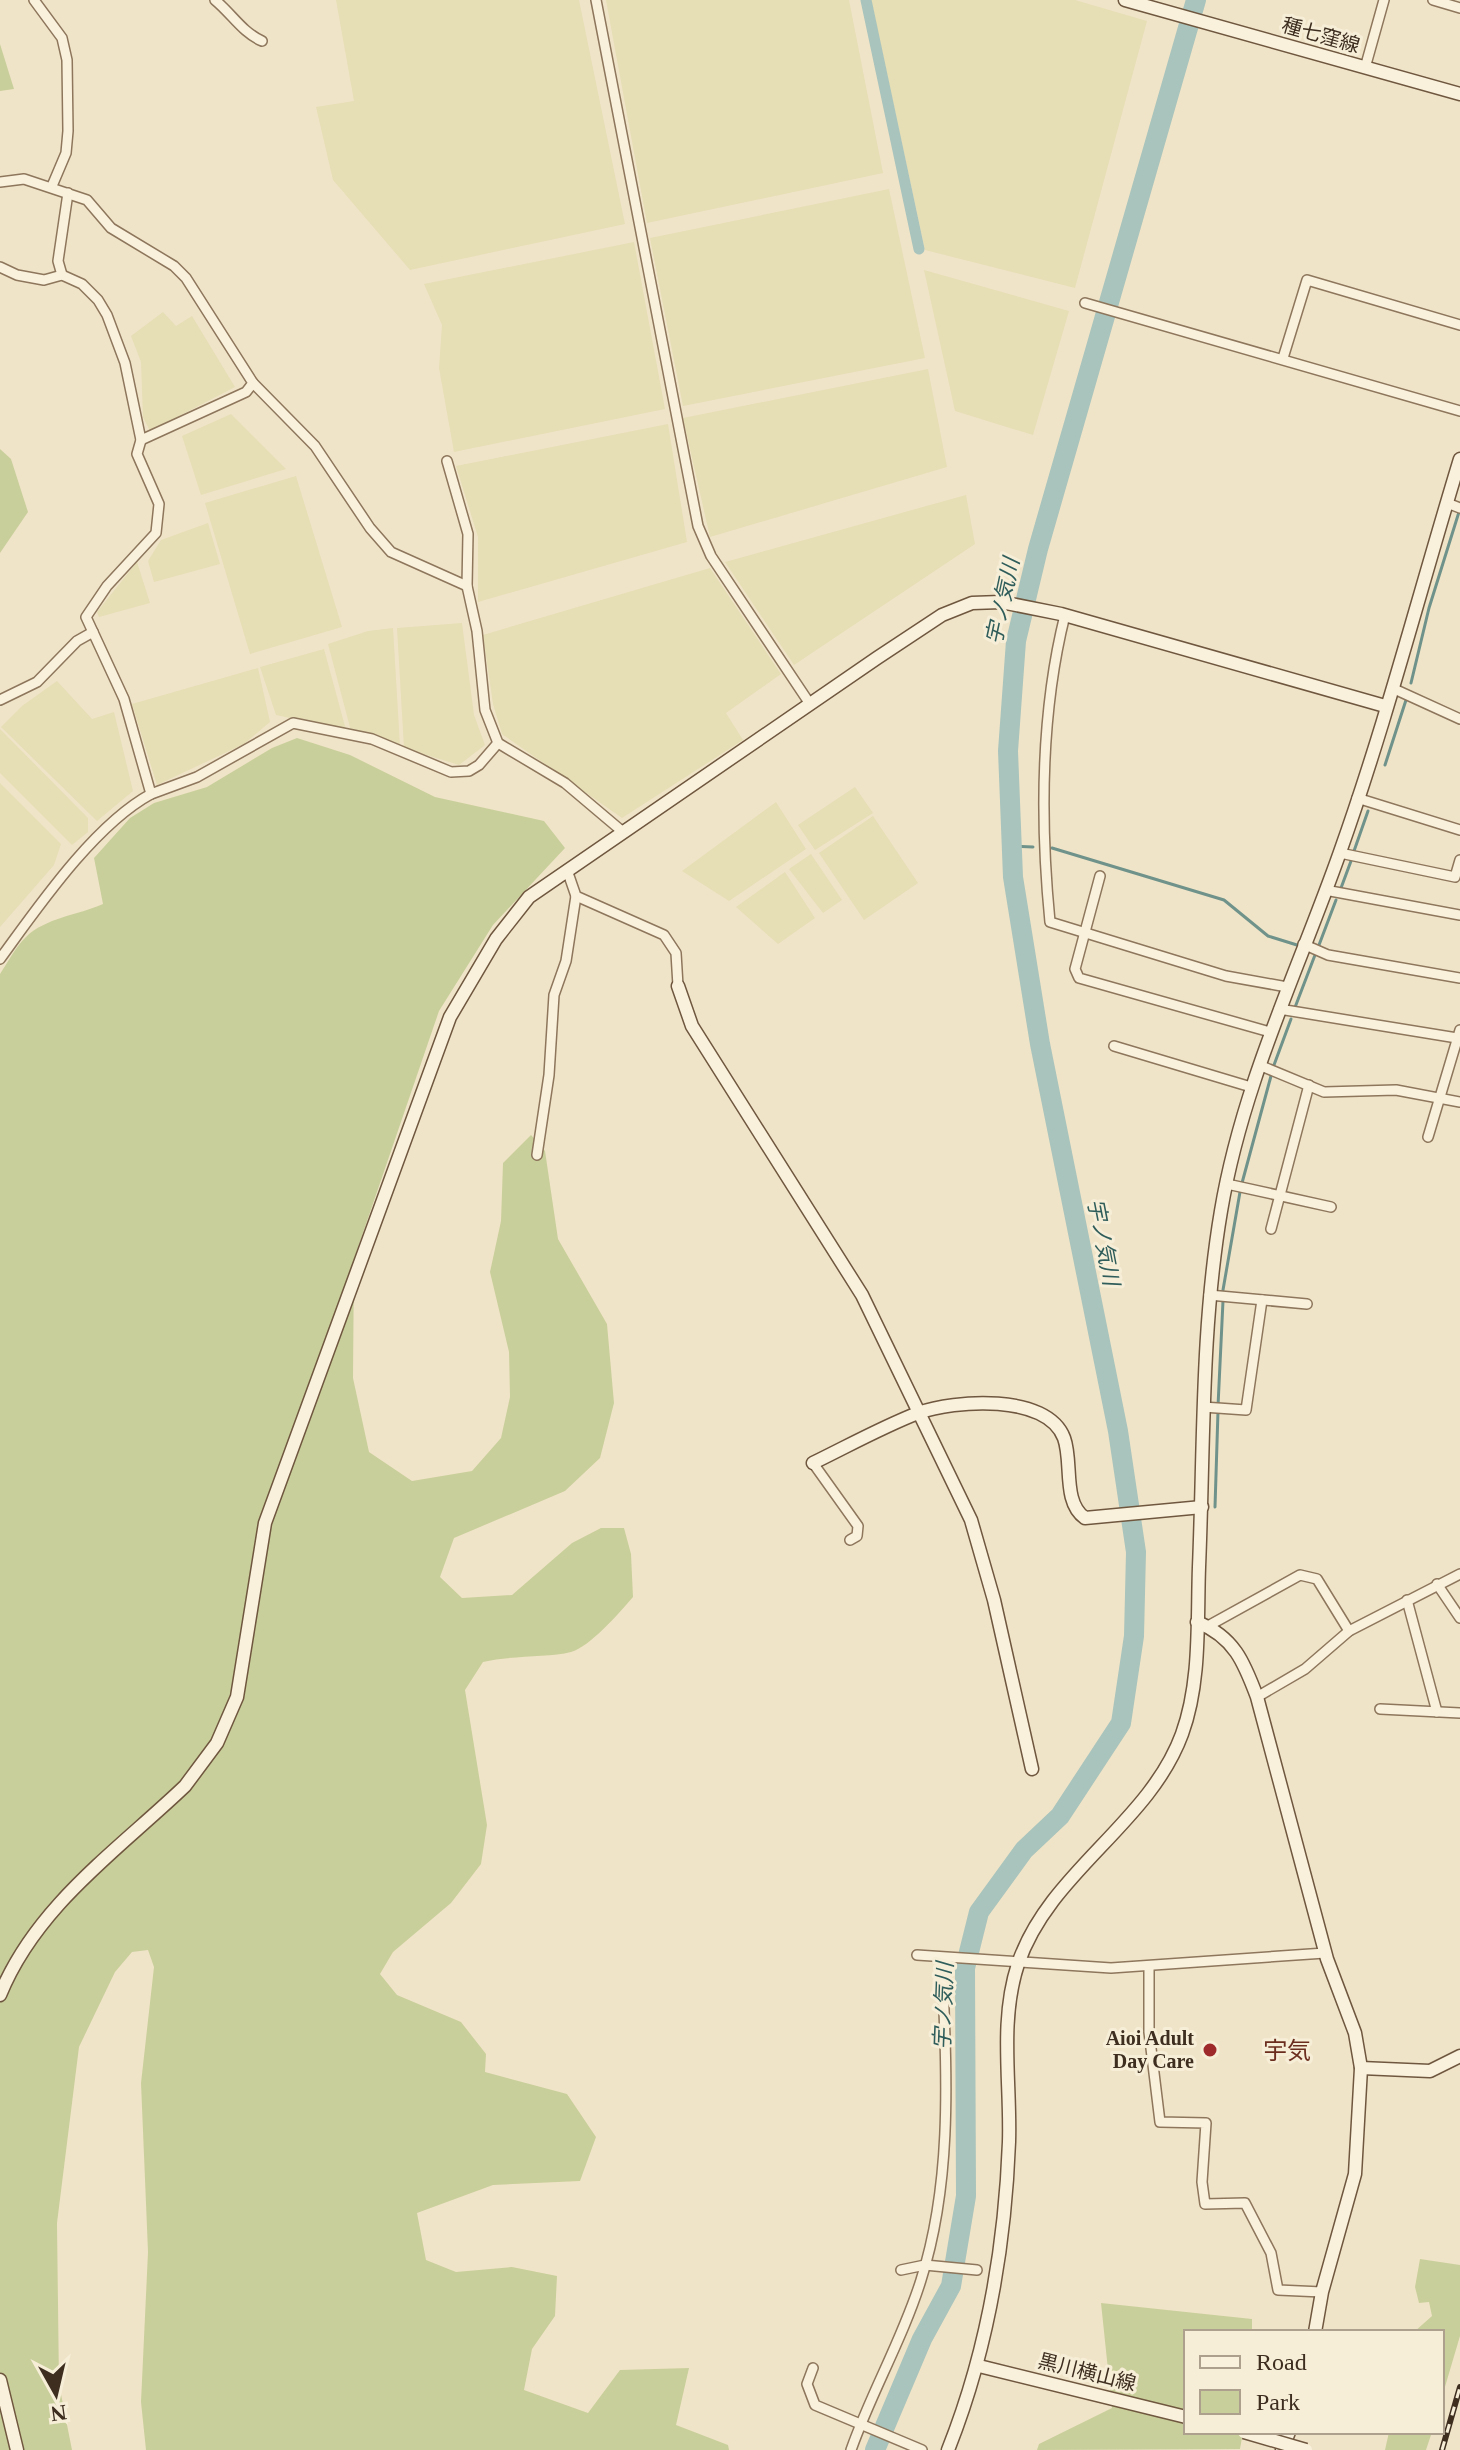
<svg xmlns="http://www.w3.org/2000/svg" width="1460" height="2450" viewBox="0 0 1460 2450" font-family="'Times New Roman','Noto Sans JP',serif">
  <rect width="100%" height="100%" fill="#f0e4c8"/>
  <g fill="#e6deb5">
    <path d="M336 0H579L625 224 410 270 333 180 316 107 354 101Z"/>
    <path d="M606 0H849L883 173 647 223Z"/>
    <path d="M871 0H1075L1147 21 1075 288 925 250Z"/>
    <path d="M889 189 925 358 683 406 650 238Z"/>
    <path d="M634 242 665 409 454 452 439 368 442 325 424 284Z"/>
    <path d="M924 270 1069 311 1033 435 955 411Z"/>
    <path d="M163 312 176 326 192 316 235 387 150 431 143 417 141 362 131 336Z"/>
    <path d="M928 369 947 467 710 537 683 418Z"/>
    <path d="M231 414 286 469 201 495 182 436Z"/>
    <path d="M668 424 687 542 478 602V537L456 466Z"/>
    <path d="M296 476 342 627 250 654 205 503Z"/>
    <path d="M966 495 975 544 794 665 725 562Z"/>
    <path d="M208 523 220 564 154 582 148 561 161 540Z"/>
    <path d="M137 562 150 603 99 617 97 612Z"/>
    <path d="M710 568 781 674 726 713 743 740 622 818 502 734 493 704 483 635Z"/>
    <path d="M462 623 474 715 485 745 459 765 404 748 397 628Z"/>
    <path d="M393 628 400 746 351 731 328 644 368 631Z"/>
    <path d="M324 649 346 730 276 715 260 667Z"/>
    <path d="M258 668 270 722 244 744 157 785 132 704Z"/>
    <path d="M57 681 92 719 114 712 133 791 97 821 1 727 22 706Z"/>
    <path d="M0 729 88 818V832L72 845 0 773Z"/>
    <path d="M0 783 61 844 54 865 0 927Z"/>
    <path d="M855 787 873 813 815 850 798 825Z"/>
    <path d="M776 802 806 849 729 901 682 871Z"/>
    <path d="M873 816 918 883 864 920 819 853Z"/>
    <path d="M811 854 842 900 823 913 789 869Z"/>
    <path d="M785 872 815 918 778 944 736 907Z"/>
  </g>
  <g fill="#c9cf9b">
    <path d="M0 44 14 89 0 91Z"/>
    <path d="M0 449 11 459 28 512 0 553Z"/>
    <path d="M297 738 350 755 435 797 544 821 565 848 493 925 439 1011 354 1259 353 1378 369 1452 412 1481 472 1471 501 1438 510 1397 509 1352 490 1272 501 1221 503 1163 531 1135 545 1151 558 1239 607 1324 614 1403 600 1458 565 1491 454 1538 440 1577 462 1598 512 1595 572 1543 601 1528H624L631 1554 633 1597C620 1612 590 1647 571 1652 548 1658 511 1655 483 1662L465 1690 487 1825 481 1864 451 1903 393 1952 380 1974 397 1995 461 2022 486 2054 485 2072 567 2094 596 2137 580 2181 493 2185 417 2213 426 2260 456 2272 512 2267 557 2276 555 2316 532 2349 524 2390 588 2413 620 2370 689 2368 676 2425 728 2445 729 2450H146L141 2402 148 2252 141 2083 154 1967 148 1950 132 1952 115 1972 79 2047 57 2223 59 2384 72 2450H0V974C8 962 16 946 26 937 45 918 78 915 103 904L94 858 130 818 154 803 207 787 272 748Z"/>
    <path d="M1420 2259 1460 2265V2336L1442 2397V2332H1414L1432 2316 1429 2302 1419 2303 1415 2287Z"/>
    <path d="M1101 2303 1252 2319V2332H1186V2432H1243L1240 2449 1037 2450 1039 2444 1112 2408Z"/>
    <path d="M1389 2432H1432L1426 2450H1385Z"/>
  </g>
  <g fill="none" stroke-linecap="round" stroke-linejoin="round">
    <g stroke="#6f938a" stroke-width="3">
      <path d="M1411 683 1429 608 1459 512"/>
      <path d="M1385 765 1406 700"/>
      <path d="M1012 846 1033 847"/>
      <path d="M1052 848 1224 900 1268 936 1297 945"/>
      <path d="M1354 851 1368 811"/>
      <path d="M1341 888 1351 861"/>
      <path d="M1319 945 1336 900"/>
      <path d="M1294 1010 1315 955"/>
      <path d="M1274 1065 1291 1019"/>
      <path d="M1242 1183 1271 1076"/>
      <path d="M1223 1290 1240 1192"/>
      <path d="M1218 1406 1223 1301"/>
      <path d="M1215 1507 1218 1411"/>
    </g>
    <path stroke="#a9c4bc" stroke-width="11" d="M866 0 919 249"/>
    <path stroke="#a9c4bc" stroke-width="20" d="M875 2450 922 2339 951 2286 966 2196 965 1968 979 1912 1024 1850 1060 1816 1121 1723 1134 1636 1136 1552 1118 1431 1040 1044 1013 877 1008 751 1016 641 1038 549 1196 0"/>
    <g stroke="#8d765c" stroke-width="12">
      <g id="street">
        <path d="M34 0 62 38 67 60 68 131 66 153 52 186"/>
        <path d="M215 0C232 14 242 32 262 41"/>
        <path d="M596 0 698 526 711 556 810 704"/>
        <path d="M1433 0 1460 8"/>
        <path d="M1365 68 1384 0"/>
        <path d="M0 182 24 179 87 200 111 228 174 266 186 278 253 383 246 392 141 440"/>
        <path d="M0 267 17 275 44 280 62 275 82 284 98 300 107 315 125 363 141 440 137 454 159 504 156 533 107 586 86 617 124 699 151 794C94 825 38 907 0 959"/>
        <path d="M62 275 58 261 68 193"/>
        <path d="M1085 303 1460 411"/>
        <path d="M1283 358 1307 280 1460 325"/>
        <path d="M253 383 315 446 370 528 391 552 467 586"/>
        <path d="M447 461 468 534 467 586 477 631 485 710 498 743 565 783 623 832"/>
        <path d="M1447 503 1460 508"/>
        <path d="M1065 615C1040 715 1040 820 1050 922L1226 976 1287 987"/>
        <path d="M1392 688 1460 719"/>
        <path d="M0 700 37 682 77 641 93 632"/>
        <path d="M151 794 197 777 293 723 372 739 451 772 469 771 479 765 498 743"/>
        <path d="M1357 798 1460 830"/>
        <path d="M1340 853 1455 877 1460 860"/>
        <path d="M567 870 576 896 664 935 676 953 678 986"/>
        <path d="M1100 876 1075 969 1079 978 1270 1032"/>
        <path d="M1325 890 1460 915"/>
        <path d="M1303 944 1328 955 1460 978"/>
        <path d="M1279 1009 1457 1038"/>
        <path d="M1114 1046 1251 1087"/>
        <path d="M1259 1065 1324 1092 1396 1090 1460 1102"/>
        <path d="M1428 1137 1460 1030"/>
        <path d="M537 1155 549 1075 554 995 566 961 576 896"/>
        <path d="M1227 1184 1331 1207"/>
        <path d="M1271 1229 1309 1085"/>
        <path d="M1209 1295 1307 1304"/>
        <path d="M1203 1407 1246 1410 1262 1300"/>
        <path d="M813 1463 858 1526 857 1536 850 1540"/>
        <path d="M1437 1584 1460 1618"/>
        <path d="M1407 1600 1437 1712"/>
        <path d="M1208 1626 1300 1575 1317 1579 1349 1631"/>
        <path d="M1257 1697 1305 1669 1349 1631 1460 1574"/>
        <path d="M1380 1709 1460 1713"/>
        <path d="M917 1955 1111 1968 1325 1953"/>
        <path d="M1149 1967V2032L1160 2122 1206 2123 1202 2182 1205 2204 1245 2203 1271 2253 1278 2290 1322 2292"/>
        <path d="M901 2270 925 2265 977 2270"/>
        <path d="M813 2368 807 2384 815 2405 922 2450"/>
        <path d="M851 2450C871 2393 903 2338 921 2280 954 2176 946 2066 942 1959"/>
      </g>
    </g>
    <g stroke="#6f573f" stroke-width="15">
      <g id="secondary">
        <path d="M1125 0 1460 94"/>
        <path d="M678 986 692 1026 862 1295 971 1520 994 1600 1032 1769"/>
        <path d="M813 1463C848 1446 882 1427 918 1413 954 1400 1047 1393 1064 1438 1073 1462 1062 1502 1085 1518L1202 1507"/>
        <path d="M1197 1622C1234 1637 1244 1662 1257 1697L1327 1959 1355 2033 1361 2068 1355 2174 1322 2292 1315 2332"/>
        <path d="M0 1995C36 1906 118 1850 185 1786L217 1743 237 1697 265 1523 450 1017 496 939 529 897 877 658 942 615 972 603 1001 602 1061 614 1385 706"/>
        <path d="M1361 2068 1430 2071 1460 2056"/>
        <path d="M979 2366 1186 2417"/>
        <path d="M0 2380 17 2450"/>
        <path d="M948 2450C987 2352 1005 2247 1009 2142 1011 2083 999 2022 1018 1964 1049 1872 1149 1824 1182 1734 1201 1682 1197 1622 1199 1567 1204 1448 1201 1329 1221 1211 1242 1085 1298 971 1340 852 1386 723 1420 590 1460 459"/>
        <path d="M1282 2450 1289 2432"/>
      </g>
    </g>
    <use href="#street" stroke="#faf1dc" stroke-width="9"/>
    <use href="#secondary" stroke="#faf1dc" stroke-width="12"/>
    <g stroke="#3d2e20" stroke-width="6">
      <path id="rail" d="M1442 2450 1460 2387"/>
    </g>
    <use href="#rail" stroke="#f7eed8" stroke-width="3" stroke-dasharray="9" stroke-linecap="butt"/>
    <g stroke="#6f573f" stroke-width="15" stroke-linecap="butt">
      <path id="secondary-bridge" d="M1244 2432 1306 2450"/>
    </g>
    <use href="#secondary-bridge" stroke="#faf1dc" stroke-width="12"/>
  </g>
  <circle fill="#9e2a2b" stroke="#f7eed8" stroke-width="3" cx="1210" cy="2050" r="8"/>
  <g text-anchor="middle" stroke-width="6" stroke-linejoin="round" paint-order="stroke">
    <g font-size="20" fill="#3d2e20" stroke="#f7eed8">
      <text transform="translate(1321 35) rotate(16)" y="7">種七窪線</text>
      <text transform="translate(1087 2372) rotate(14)" y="7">黒川横山線</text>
    </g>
    <g font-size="20" font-weight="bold" fill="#3d2e20" stroke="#f7eed8" text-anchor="end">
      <text x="1194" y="2045">Aioi Adult<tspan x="1194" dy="23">Day Care</tspan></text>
    </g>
    <g font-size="22" font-style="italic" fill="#2f5d5a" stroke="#f7eed8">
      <text transform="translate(1002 601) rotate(-78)" y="8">宇ノ気川</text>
      <text transform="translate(1104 1242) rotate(79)" y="8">宇ノ気川</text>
      <text transform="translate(943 2006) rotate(-88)" y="8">宇ノ気川</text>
    </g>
    <g font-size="24" fill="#6b2e1e" stroke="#f7eed8">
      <text x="1287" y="2059">宇気</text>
    </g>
  </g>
  <rect x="1184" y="2330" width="260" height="104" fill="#f7eed8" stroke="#ada18e" stroke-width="2"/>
  <rect x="1200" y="2356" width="40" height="12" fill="#faf1dc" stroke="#ada18e" stroke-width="2"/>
  <text x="1256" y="2370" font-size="24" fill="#3d2e20">Road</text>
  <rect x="1200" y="2390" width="40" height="24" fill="#c9cf9b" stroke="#ada18e" stroke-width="2"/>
  <text x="1256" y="2410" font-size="24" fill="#3d2e20">Park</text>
  <g transform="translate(56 2394) rotate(172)" stroke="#f7eed8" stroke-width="6" paint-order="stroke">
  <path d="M0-6L14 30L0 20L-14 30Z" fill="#3d2e20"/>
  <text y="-12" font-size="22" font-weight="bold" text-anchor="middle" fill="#3d2e20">N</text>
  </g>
</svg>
